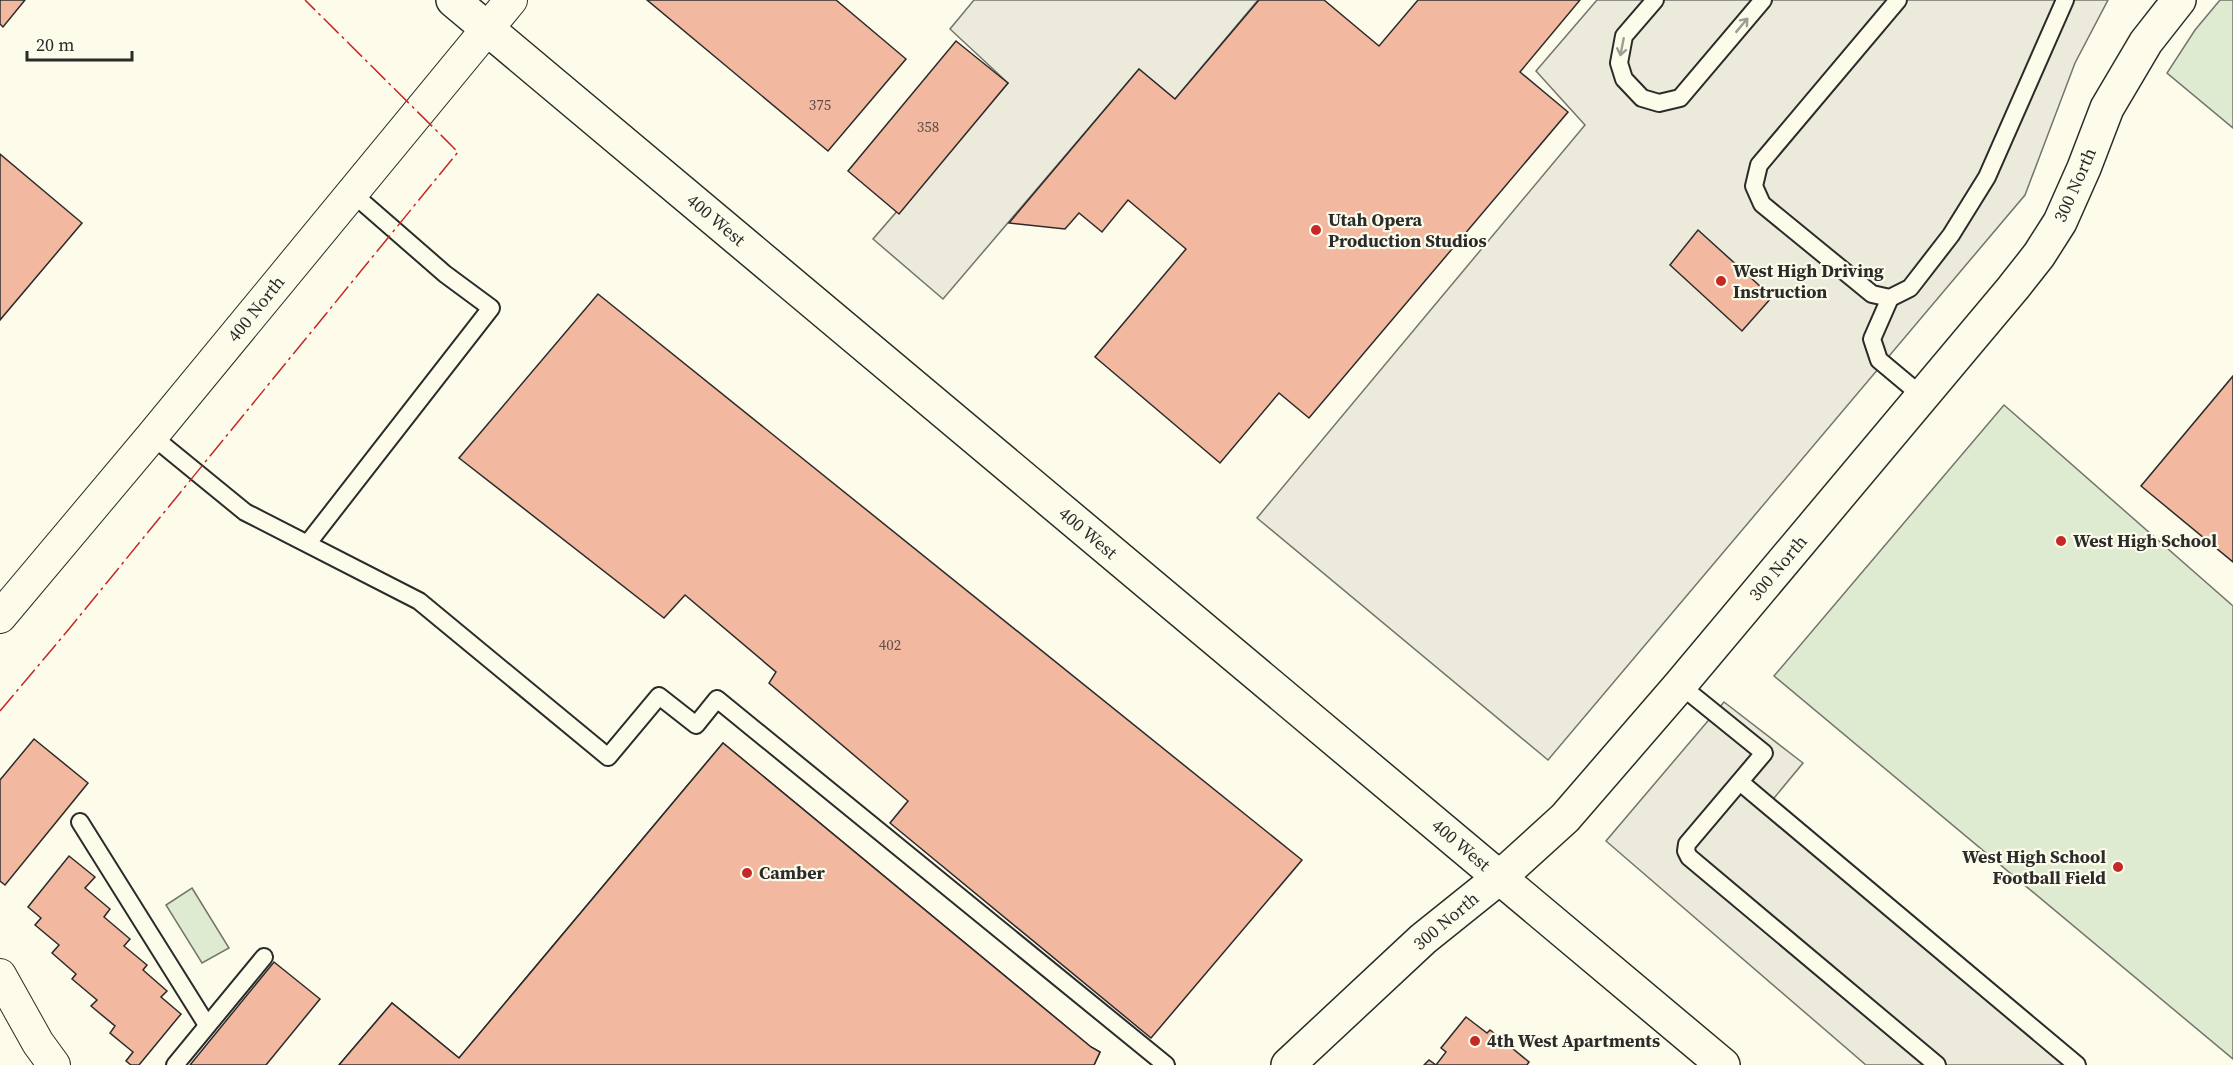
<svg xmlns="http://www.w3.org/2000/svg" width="2233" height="1065" viewBox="0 0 2233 1065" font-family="'Source Serif 4',serif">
  <rect width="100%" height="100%" fill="#fdfbea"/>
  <g fill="#deebd1" stroke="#74746e" stroke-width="1.5">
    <path d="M2220 0H2233V128L2167 73 2195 30Z"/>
    <path d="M2004 405 2233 606V1059L1774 676Z"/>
    <path d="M192 888 229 948 202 963 166 905Z"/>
  </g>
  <g fill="#eceadb" stroke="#74746e" stroke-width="1.5">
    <path d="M974 0H1258L1175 99 1139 69 943 299 873 239 1008 83 950 29Z"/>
    <path d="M1597 0H2108L2075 63 2025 195 1548 760 1257 518 1585 125 1536 71Z"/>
    <path d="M1724 702 1803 763 1765 809 2075 1065H1866L1606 841Z"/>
  </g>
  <g fill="#f2b8a0" stroke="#2b2b2b" stroke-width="1.5">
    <path d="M0 0H25L3 27 0 24Z"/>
    <path d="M647 0H836L906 59 828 151Z"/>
    <path d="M1259 0H1324L1379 46 1418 0H1580L1520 72 1568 112 1309 418 1279 393 1220 463 1095 357 1186 249 1128 200 1102 232 1079 213 1065 229 1009 223 1139 69 1175 99Z"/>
    <path d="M956 41 1008 83 899 214 848 171Z"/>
    <path d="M0 154 82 223 0 320Z"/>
    <path d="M1698 230 1772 297 1742 331 1670 265Z"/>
    <path d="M598 294 1302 860 1151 1038 890 823 908 801 769 683 776 672 685 595 664 618 459 458Z"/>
    <path d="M2233 376V562L2141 486Z"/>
    <path d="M34 739 88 783 5 885 0 881V780Z"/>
    <path d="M723 743 1091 1047 1100 1052 1094 1065H918L845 1004 795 1065H339L392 1003 459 1058Z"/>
    <path d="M723 743 1091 1047 1100 1052 1094 1065H339L392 1003 459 1058Z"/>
    <path d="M69 856 95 877 85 888 110 909 104 917 130 939 124 946 147 965 143 970 167 991 161 997 181 1014 139 1065H131L126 1061 133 1052 110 1033 115 1026 91 1006 97 1000 72 979 76 974 52 953 59 945 35 925 41 918 28 907Z"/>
    <path d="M274 962 320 999 266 1065H190Z"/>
    <path d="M1466 1017 1487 1033 1490 1030 1529 1062 1527 1065H1424L1429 1060 1436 1065 1446 1052 1441 1048Z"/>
  </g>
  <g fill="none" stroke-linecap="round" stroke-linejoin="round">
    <g stroke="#2b2b2b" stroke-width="20">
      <g id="service">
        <path d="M1655 0 1624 36 1619 63 1624 79 1642 98 1659 103 1680 98 1763 0"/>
        <path d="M1898 0 1759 165 1754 186 1762 204 1872 294 1890 298 1910 288 1951 235 1987 177 2065 0"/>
        <path d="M1890 298 1872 339 1879 360 1922 396"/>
        <path d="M152 436 245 512 419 601 608 757 659 696 696 725 717 699 1166 1065"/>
        <path d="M308 543 491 308 445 274 352 193"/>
        <path d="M1680 685 1764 753 1687 844 1686 851 1689 857 1937 1065"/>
        <path d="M1740 782 2077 1065"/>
        <path d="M80 822 207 1025"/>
        <path d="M175 1065 264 957"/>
      </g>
    </g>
    <g stroke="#2b2b2b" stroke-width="34">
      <g id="minor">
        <path d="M0 617 152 436 511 0"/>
        <path d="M0 975 38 1043 54 1065"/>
      </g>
    </g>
    <g stroke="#2b2b2b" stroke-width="36">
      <g id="tertiary">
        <path d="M453 0 1723 1065"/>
        <path d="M1288 1065 1423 939 1499 878 1565 818 1680 685 2013 288 2039 255 2060 222 2084 168 2107 108 2146 42 2179 0"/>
      </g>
    </g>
    <use href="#service" stroke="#fdfbea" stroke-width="16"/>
    <use href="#minor" stroke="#fdfbea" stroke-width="32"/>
    <use href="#tertiary" stroke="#fdfbea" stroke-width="33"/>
    <path stroke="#c62828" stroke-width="1.5" stroke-dasharray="21 4.5 3 4.5" stroke-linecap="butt" d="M0 711 69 629 458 152 305 0"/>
  </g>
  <defs><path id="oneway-shaft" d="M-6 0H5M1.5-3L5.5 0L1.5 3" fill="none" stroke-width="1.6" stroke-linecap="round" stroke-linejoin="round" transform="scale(1.5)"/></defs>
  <g stroke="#9e9d94">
    <use href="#oneway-shaft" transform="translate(1742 25) rotate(-50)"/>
    <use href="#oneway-shaft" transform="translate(1622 47) rotate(101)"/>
  </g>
  <g fill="#c62828" stroke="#fdfbea" stroke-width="2">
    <circle cx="1316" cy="230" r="6"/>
    <circle cx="1721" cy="281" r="6"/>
    <circle cx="2061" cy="541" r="6"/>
    <circle cx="2118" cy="867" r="6"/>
    <circle cx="747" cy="873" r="6"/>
    <circle cx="1475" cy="1041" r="6"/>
  </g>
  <g text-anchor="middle" stroke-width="4.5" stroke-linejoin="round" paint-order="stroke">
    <g font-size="15" fill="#5d4e48">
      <text x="820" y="110">375</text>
      <text x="928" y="132">358</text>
      <text x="890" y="650">402</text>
    </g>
    <g font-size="18" fill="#2b2b2b" stroke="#fdfbea">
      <text transform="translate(2075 185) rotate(-66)" y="6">300 North</text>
      <text transform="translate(716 220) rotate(40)" y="6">400 West</text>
      <text transform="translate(256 309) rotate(-51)" y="6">400 North</text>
      <text transform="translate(1088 533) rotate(40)" y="6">400 West</text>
      <text transform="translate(1778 568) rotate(-50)" y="6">300 North</text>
      <text transform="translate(1461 845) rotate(40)" y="6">400 West</text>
      <text transform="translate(1446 921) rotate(-40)" y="6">300 North</text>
    </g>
    <g font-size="18" font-weight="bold" fill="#2b2b2b" stroke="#fdfbea" text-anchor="start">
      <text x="1328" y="226">Utah Opera<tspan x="1328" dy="21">Production Studios</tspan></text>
      <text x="1733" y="277">West High Driving<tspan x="1733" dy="21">Instruction</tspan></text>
      <text x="2073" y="547">West High School</text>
      <text x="2106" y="863" text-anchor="end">West High School<tspan x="2106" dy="21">Football Field</tspan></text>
      <text x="759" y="879">Camber</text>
      <text x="1487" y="1047">4th West Apartments</text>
    </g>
  </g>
  <path d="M27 51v9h105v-9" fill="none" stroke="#2b2b2b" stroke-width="3"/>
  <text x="36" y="51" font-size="18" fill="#2b2b2b" stroke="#fdfbea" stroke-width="4.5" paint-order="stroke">20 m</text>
</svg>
